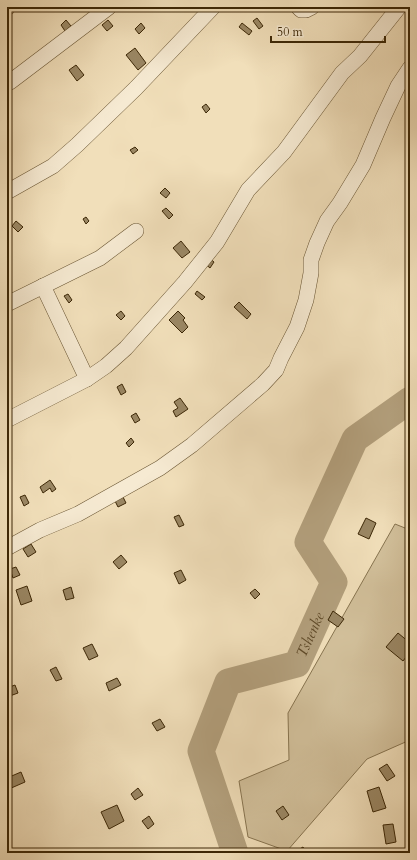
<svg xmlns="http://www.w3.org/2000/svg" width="417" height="860" viewBox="0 0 417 860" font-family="Cardo,serif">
  <rect width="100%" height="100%" fill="#f1dfba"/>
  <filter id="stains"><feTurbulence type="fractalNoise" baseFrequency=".005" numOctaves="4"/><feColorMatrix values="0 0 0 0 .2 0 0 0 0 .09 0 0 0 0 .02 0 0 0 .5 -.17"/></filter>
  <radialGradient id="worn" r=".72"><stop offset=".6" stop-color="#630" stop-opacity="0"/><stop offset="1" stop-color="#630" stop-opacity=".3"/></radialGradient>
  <path fill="#d2c09b" stroke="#877450" d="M395 524 410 530V740L367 759 287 851 248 837 239 781 289 760 288 713Z"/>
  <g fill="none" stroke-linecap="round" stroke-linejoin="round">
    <path stroke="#b3a07d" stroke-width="27" id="s1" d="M235 853 201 751 228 682 297 664 334 582 308 542 355 439 410 400"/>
  </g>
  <g fill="#9a8764" stroke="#3c2706">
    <path d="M257 18 263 26 259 29 253 21Z"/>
    <path d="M66 20 71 26 65 31 61 25Z"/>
    <path d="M108 20 113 26 107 31 102 25Z"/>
    <path d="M141 23 145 28 139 34 135 29Z"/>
    <path d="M242 23 252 31 249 35 239 27Z"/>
    <path d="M135 48 146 63 138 70 126 55Z"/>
    <path d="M76 65 84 75 77 81 69 70Z"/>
    <path d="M206 104 210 109 206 113 202 107Z"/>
    <path d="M135 147 138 150 133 154 130 150Z"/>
    <path d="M165 188 170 193 166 198 160 193Z"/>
    <path d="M166 208 173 215 169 219 162 211Z"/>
    <path d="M86 217 89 221 86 224 83 219Z"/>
    <path d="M16 221 23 227 18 232 12 226Z"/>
    <path d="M181 241 190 252 182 258 173 248Z"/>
    <path d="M208 257 214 262 210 268 203 262Z"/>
    <path d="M197 291 205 297 202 300 195 294Z"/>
    <path d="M68 294 72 300 69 303 64 296Z"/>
    <path d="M239 302 251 314 247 319 234 307Z"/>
    <path d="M121 311 125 316 121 320 116 315Z"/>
    <path d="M178 311 185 318 183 320 188 327 182 333 169 320Z"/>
    <path d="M122 384 126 392 121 395 117 387Z"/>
    <path d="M180 398 188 409 176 417 173 411 178 408 174 402Z"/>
    <path d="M136 413 140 420 135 423 131 416Z"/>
    <path d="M131 438 134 442 129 447 126 443Z"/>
    <path d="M50 480 56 489 52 492 50 488 43 493 40 487Z"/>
    <path d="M25 495 29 503 24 506 20 497Z"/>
    <path d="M123 497 126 503 118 507 115 501Z"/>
    <path d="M179 515 184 525 179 527 174 517Z"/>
    <path d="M366 518 376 523 369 539 358 534Z"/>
    <path d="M31 544 36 552 28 557 23 549Z"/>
    <path d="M121 555 127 562 119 569 113 562Z"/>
    <path d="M16 567 20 575 13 578 10 569Z"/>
    <path d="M181 570 186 580 179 584 174 573Z"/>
    <path d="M27 586 32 601 21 605 16 590Z"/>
    <path d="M71 587 74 598 66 600 63 590Z"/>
    <path d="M255 589 260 594 255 599 250 593Z"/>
    <path d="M333 611 344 619 338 627 328 620Z"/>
    <path d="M398 633 410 643V652L403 661 386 647Z"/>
    <path d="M92 644 98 656 89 660 83 648Z"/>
    <path d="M56 667 62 679 56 681 50 670Z"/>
    <path d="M117 678 121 685 109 691 106 683Z"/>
    <path d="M15 685 18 693 7 697V688Z"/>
    <path d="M160 719 165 727 157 731 152 723Z"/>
    <path d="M387 764 395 776 387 781 379 769Z"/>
    <path d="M21 772 25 782 9 789 7 778Z"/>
    <path d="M379 787 386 808 373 812 367 791Z"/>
    <path d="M138 788 143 795 135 800 131 794Z"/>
    <path d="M117 805 124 821 109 829 101 812Z"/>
    <path d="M283 806 289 815 282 820 276 811Z"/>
    <path d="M149 816 154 824 148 829 142 821Z"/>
    <path d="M393 824 396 842 386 844 383 825Z"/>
    <path d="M303 847 307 853H293Z"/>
  </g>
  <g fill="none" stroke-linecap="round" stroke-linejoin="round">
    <g stroke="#695533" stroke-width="16">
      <g id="minor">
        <path d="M298 7 301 10H306L312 7"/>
        <path d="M7 8 8 7"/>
        <path d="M10 82 109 7"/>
        <path d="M7 192 53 166 77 145 136 88 213 7"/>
        <path d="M43 286 87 379"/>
        <path d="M7 304 100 258 136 231"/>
        <path d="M7 420 87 379 106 366 126 348 185 282 217 242 248 190 284 152 342 73 360 56 399 7"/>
        <path d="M7 548 40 530 78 514 160 468 192 445 263 384 276 370 281 358 297 327 306 300 311 273V260L317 243 327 221 340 203 363 165 383 118 398 86 410 68"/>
      </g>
    </g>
    <use href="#minor" stroke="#f6ead2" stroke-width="15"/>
  </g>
  <g text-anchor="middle" stroke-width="3" stroke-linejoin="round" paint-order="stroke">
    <g font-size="15" font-style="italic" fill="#604b2a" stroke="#f6ead2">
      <text dy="5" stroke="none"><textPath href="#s1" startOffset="285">Tshenke</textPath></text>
    </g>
  </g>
  <rect width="417" height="860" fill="none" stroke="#f1dfba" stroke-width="24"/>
  <rect x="8" y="8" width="401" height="844" fill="none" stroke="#3c2706" stroke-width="2"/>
  <rect x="12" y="12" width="393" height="836" fill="none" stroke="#3c2706"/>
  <path d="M271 36v6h114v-6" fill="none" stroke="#3c2706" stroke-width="2"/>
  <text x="277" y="36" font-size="12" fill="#3c2706" stroke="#f6ead2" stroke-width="3" paint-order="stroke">50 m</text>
  <rect width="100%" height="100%" filter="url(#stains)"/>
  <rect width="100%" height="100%" fill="url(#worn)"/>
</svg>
